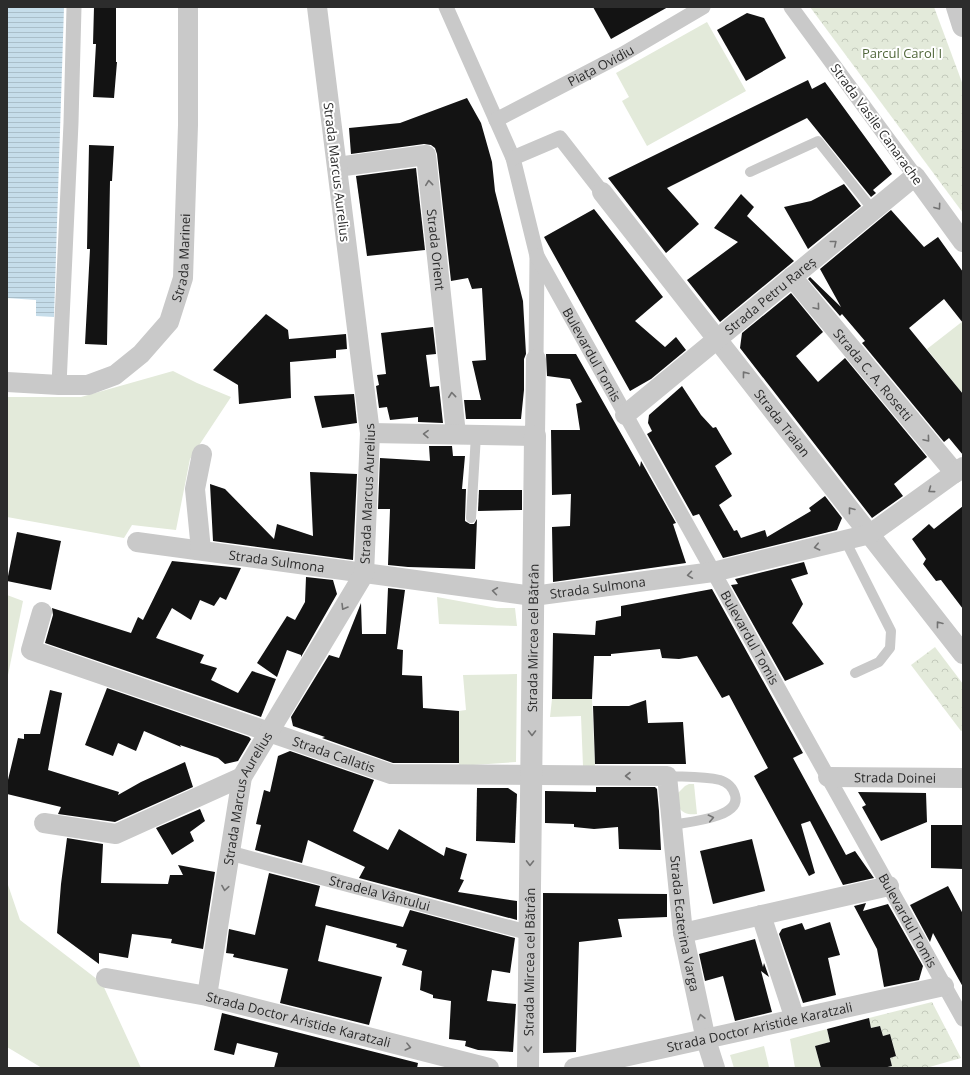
<svg xmlns="http://www.w3.org/2000/svg" width="970" height="1075" viewBox="0 0 970 1075" font-family="'Open Sans',sans-serif">
  <defs>
    <pattern id="park-crowns" width="20" height="18" patternUnits="userSpaceOnUse"><rect width="20" height="18" fill="#e3eada"/><path d="M2 6a3 3 0 1 1 6 0M12 15a3 3 0 1 1 6 0" fill="none" stroke="#c3c9bb"/></pattern>
    <pattern id="water-rules" width="6" height="5" patternUnits="userSpaceOnUse"><rect width="6" height="5" fill="#c6ddea"/><path d="M0 2.5h6" fill="none" stroke="#aabec9"/></pattern>
  </defs>
  <rect width="100%" height="100%" fill="#fff"/>
  <g fill="#e3eada">
    <path d="M707 22 746 91 647 146 622 101 629 97 616 73Z"/>
    <path d="M963 321V394L927 349Z"/>
    <path d="M173 371 197 383 231 397 190 459 176 530 132 525 124 538 7 517V397H81Z"/>
    <path d="M7 595 23 601 7 680Z"/>
    <path d="M437 597 497 608H515L517 626 439 624Z"/>
    <path d="M517 674 516 762 459 766V711L466 710 463 675Z"/>
    <path d="M552 699H592L595 766H583L581 716 550 717Z"/>
    <path d="M689 784H694L697 814C689 815 684 814 679 808L678 793 685 786Z"/>
    <path d="M7 882 20 920 102 983 141 1068H42L7 1047Z"/>
    <path d="M827 1029 830 1042 815 1046 821 1068H795L790 1039Z"/>
    <path d="M764 1046 769 1067 734 1068 730 1055Z"/>
  </g>
  <g fill="url(#park-crowns)">
    <path d="M810 7H934L963 85V213Z"/>
    <path d="M935 647 963 684V730L961 731 911 665Z"/>
    <path d="M932 1002 961 1058 926 1068H884L892 1066 890 1058 896 1056 890 1034 883 1036 880 1026 871 1028 869 1018Z"/>
  </g>
  <path fill="url(#water-rules)" d="M7 7H64L54 317 36 316V300L7 298Z"/>
  <g fill="#131313">
    <path d="M94 7H116V62H117L114 98 93 97 96 44H93Z"/>
    <path d="M593 7H668L611 39Z"/>
    <path d="M747 13 764 18 786 58 746 81 717 30Z"/>
    <path d="M808 80 812 89 825 82 892 174 873 190 876 193 871 197 807 118 667 188 699 224 666 253 608 178Z"/>
    <path d="M467 98 481 123 492 162 495 191 523 301 526 354 524 359V390L521 419H466L464 400H481L472 361 486 360 482 288 472 289 468 278 451 281 437 154 435 148 431 145 424 144 351 154 349 128 400 123Z"/>
    <path d="M89 145 114 146 112 181H110L107 345 85 344 90 249H87Z"/>
    <path d="M416 168 425 250 367 256 356 176Z"/>
    <path d="M844 184 861 206 808 249 784 207 811 201Z"/>
    <path d="M741 194 754 207 747 216 794 261 720 322 687 280 738 242 714 228Z"/>
    <path d="M594 209 663 297 635 321 665 347 676 337 686 350 651 379 630 391 544 237Z"/>
    <path d="M891 210 924 247 938 237 963 272V323L944 299 909 328 963 394V455L949 438 944 442 862 343 865 341 842 314 840 316 808 279 810 277 841 307 820 269Z"/>
    <path d="M791 293 823 332 796 356 818 382 845 358 927 457 894 484 903 496 872 518 740 348 742 333Z"/>
    <path d="M266 314 288 330 289 339 346 334 347 349 336 350V358L290 362 291 398 239 404 238 385 213 370Z"/>
    <path d="M433 327 436 354 426 355 430 387 439 386 443 423 418 422V417L390 420 387 407 379 408 376 386 379 385 377 375 386 374 381 333Z"/>
    <path d="M546 354H576L640 467 641 461 676 523 673 524 686 563 553 582 552 527 570 526 571 494 552 495 551 430H580L576 404 582 402 570 379 547 376Z"/>
    <path d="M682 386 701 415 713 428 716 427 732 454 715 466 732 496 719 505 734 531 737 530 741 538 765 530 767 537 811 511 809 508 825 496 842 518 837 530 723 558 699 514 693 516 647 434 652 431 648 423 649 415Z"/>
    <path d="M354 394 357 423 322 428 314 396Z"/>
    <path d="M429 446H452L453 456H465L462 489H466L465 518V521L470 524H474L477 519 475 569 408 567 388 565 390 509H378L380 458 430 461Z"/>
    <path d="M310 472 357 474 353 560 213 541 210 484 225 489 274 539 277 524 313 536Z"/>
    <path d="M479 490H522V510L478 511Z"/>
    <path d="M963 506V609L941 580 936 581 923 564 926 559 912 539 929 524 934 529Z"/>
    <path d="M17 532 61 541 51 590 7 581Z"/>
    <path d="M172 561 241 568 226 600 220 597 214 606 200 600 191 620 172 608 156 638 204 655 200 663 217 668 211 680 238 693 252 671 276 679 261 717 45 643 53 615 52 608 131 633 138 617 143 620Z"/>
    <path d="M804 562 808 574 791 579 803 604 792 623 824 664 785 681 731 585 738 584 735 579Z"/>
    <path d="M306 577 333 580 337 594 301 657V655L287 650 277 677 257 663 287 616 295 620 305 602Z"/>
    <path d="M388 588 405 590 397 649 403 650 402 675 422 676 423 708 459 711V763H393L322 738 325 737 293 726 291 717 329 655 339 658 361 603 362 634H386Z"/>
    <path d="M712 589 803 753 793 758 846 855 855 851 874 878 843 885 810 821 801 824 815 873 809 876 754 776 768 768 729 695 722 698 697 656 679 659 662 658 660 649 611 654V656H594L592 699H552L553 633 595 635 596 621 621 616V606Z"/>
    <path d="M107 688 249 737 251 739 238 761 225 764 218 758 180 745 181 747 144 731 136 751 118 743 113 756 85 745Z"/>
    <path d="M50 690 62 693 48 770 119 792 118 795 141 782 185 762 193 787 115 822 58 814 61 807 7 794V784L18 738 24 739V734H40Z"/>
    <path d="M646 700 648 723 683 722 686 764H595L593 706H629Z"/>
    <path d="M290 751 374 780 353 831 388 850 399 829 444 856 446 847 467 854 460 879 464 880 458 892 517 901V920L359 878 365 867 308 840 302 863 255 850 261 825 256 824 264 790 270 792 278 756Z"/>
    <path d="M596 787H655L657 789 659 811 661 850 619 849 618 827 594 829 574 827V824L545 823V791L596 792Z"/>
    <path d="M477 788H508L517 794 515 843 476 841Z"/>
    <path d="M858 792 926 793 927 822 881 841 862 807 866 805Z"/>
    <path d="M200 809 205 821 190 832 194 841 172 855 156 828Z"/>
    <path d="M931 825H963V869L931 868Z"/>
    <path d="M67 838 103 844 101 883 168 884 170 875H183L178 865 215 872 203 949 171 943 172 939 132 934 128 958 99 953V964L57 933 61 884Z"/>
    <path d="M752 839 765 891 713 904 700 851Z"/>
    <path d="M269 873 320 886 315 906 403 927 410 910 515 938 510 973 492 970 487 1001 516 1004 513 1052 478 1050 465 1046 466 1041 449 1039 451 1001 433 998V995L420 990 422 971 402 965 407 950 396 947 397 944 326 925 318 961 382 977 369 1025 280 1003 288 969 233 957 234 954 226 953 229 929 255 935Z"/>
    <path d="M948 886 963 914V987L933 933 930 942 910 905Z"/>
    <path d="M543 893 667 894V917L618 919 622 937 579 942 576 1052 543 1053Z"/>
    <path d="M866 903 863 911 888 904 923 966 919 980 884 987 877 949 854 906Z"/>
    <path d="M830 922 840 955 828 958 836 995 803 1003 779 934 782 929 802 923 805 930Z"/>
    <path d="M755 939 763 967 764 963 769 977 761 971 772 1012 735 1021 723 976 705 981 699 954Z"/>
    <path d="M222 1013 418 1063 417 1068H274L278 1053 237 1043 234 1055 214 1050Z"/>
    <path d="M869 1018 871 1028 880 1026 883 1036 890 1034 896 1056 890 1058 892 1066 883 1068H821L815 1046 830 1042 827 1029Z"/>
  </g>
  <g fill="none" stroke-linecap="round" stroke-linejoin="round">
    <g stroke="#c9c9c9" stroke-width="10">
      <path d="M750 172 818 141 873 210"/>
      <path d="M471 518 476 435"/>
      <path d="M845 540 891 631 890 648 879 662 855 673"/>
      <path d="M667 776C684 777 703 776 720 780 727 782 733 788 735 795 742 818 687 822 672 825"/>
    </g>
    <g stroke="#c9c9c9" stroke-width="15">
      <path d="M446 7 513 158 537 256 536 359"/>
      <path d="M791 7 915 176"/>
      <path id="s1" d="M496 120 623 54 703 7"/>
      <path d="M513 158 560 138 602 192"/>
      <path id="s2" d="M537 256 963 1019"/>
      <path d="M59 385 71 123 74 7"/>
      <path id="s3" d="M230 853 530 933"/>
    </g>
    <g stroke="#c9c9c9" stroke-width="20">
      <path id="s4" d="M337 167 426 155 456 434"/>
      <path id="s5" d="M602 192 963 654"/>
      <path id="s6" d="M792 277 955 473"/>
      <path id="s7" d="M7 382 59 385H88L115 375 141 354 169 322 183 278 188 125V7"/>
      <path id="s8" d="M625 415 915 176 963 242"/>
      <path d="M370 433 535 436 536 359"/>
      <path id="s9" d="M137 542 533 596 713 572 870 534 963 467"/>
      <path d="M201 550 195 489 202 454"/>
      <path id="s10" d="M42 612 31 650 391 774 667 776 683 933 706 1040 715 1068"/>
      <path id="s11" d="M828 777 963 778"/>
      <path d="M44 823 116 834 242 777"/>
      <path d="M761 915 795 1019"/>
      <path d="M683 933 889 886"/>
      <path id="s12" d="M106 978 207 996 489 1068"/>
      <path id="s13" d="M207 996 242 777 364 574 370 433 317 7"/>
      <path id="s14" d="M574 1068 944 986"/>
    </g>
    <g stroke="#c9c9c9" stroke-width="22">
      <path d="M957 7 963 26"/>
      <path id="s15" d="M528 1068 535 436"/>
    </g>
  </g>
  <defs><path id="oneway-chevron" d="M-2-3.5L2.5 0L-2 3.5" fill="none" stroke-width="1.6" stroke-linecap="round" stroke-linejoin="round"/></defs>
  <g stroke="#737373">
    <use href="#oneway-chevron" transform="translate(429 183) rotate(-96)"/>
    <use href="#oneway-chevron" transform="translate(938 207) rotate(54)"/>
    <use href="#oneway-chevron" transform="translate(834 243) rotate(-39)"/>
    <use href="#oneway-chevron" transform="translate(817 307) rotate(50)"/>
    <use href="#oneway-chevron" transform="translate(745 374) rotate(-128)"/>
    <use href="#oneway-chevron" transform="translate(452 395) rotate(-96)"/>
    <use href="#oneway-chevron" transform="translate(426 434) rotate(-179)"/>
    <use href="#oneway-chevron" transform="translate(927 439) rotate(50)"/>
    <use href="#oneway-chevron" transform="translate(931 490) rotate(144)"/>
    <use href="#oneway-chevron" transform="translate(851 510) rotate(-128)"/>
    <use href="#oneway-chevron" transform="translate(817 547) rotate(167)"/>
    <use href="#oneway-chevron" transform="translate(690 575) rotate(172)"/>
    <use href="#oneway-chevron" transform="translate(495 591) rotate(-172)"/>
    <use href="#oneway-chevron" transform="translate(344 607) rotate(121)"/>
    <use href="#oneway-chevron" transform="translate(939 624) rotate(-128)"/>
    <use href="#oneway-chevron" transform="translate(532 733) rotate(90)"/>
    <use href="#oneway-chevron" transform="translate(628 776) rotate(-180)"/>
    <use href="#oneway-chevron" transform="translate(711 818) rotate(-12)"/>
    <use href="#oneway-chevron" transform="translate(530 863) rotate(91)"/>
    <use href="#oneway-chevron" transform="translate(225 888) rotate(99)"/>
    <use href="#oneway-chevron" transform="translate(701 1017) rotate(-102)"/>
    <use href="#oneway-chevron" transform="translate(408 1047) rotate(14)"/>
    <use href="#oneway-chevron" transform="translate(528 1049) rotate(91)"/>
  </g>
  <g text-anchor="middle" stroke-width="4" stroke-linejoin="round" paint-order="stroke">
    <g font-size="13" fill="#51673b" stroke="#fff">
      <text x="902" y="58">Parcul Carol I</text>
    </g>
    <g font-size="13" fill="#2c2c2c" stroke="#fff">
      <text dy="5" stroke="none"><textPath href="#s1" startOffset="118">Piața Ovidiu</textPath></text>
      <text transform="translate(877 124) rotate(54)" y="5">Strada Vasile Canarache</text>
      <text transform="translate(337 172) rotate(83)" y="5">Strada Marcus Aurelius</text>
      <text dy="5" stroke="none"><textPath href="#s4" startOffset="185">Strada Orient</textPath></text>
      <text dy="5" stroke="none"><textPath href="#s7" startOffset="252">Strada Marinei</textPath></text>
      <text dy="5" stroke="none"><textPath href="#s8" startOffset="188">Strada Petru Rareș</textPath></text>
      <text dy="5" stroke="none"><textPath href="#s2" startOffset="113">Bulevardul Tomis</textPath></text>
      <text dy="5" stroke="none"><textPath href="#s6" startOffset="127">Strada C. A. Rosetti</textPath></text>
      <text dy="5" stroke="none"><textPath href="#s5" startOffset="293">Strada Traian</textPath></text>
      <text dy="5" stroke="none"><textPath href="#s13" startOffset="539">Strada Marcus Aurelius</textPath></text>
      <text dy="5" stroke="none"><textPath href="#s9" startOffset="141">Strada Sulmona</textPath></text>
      <text dy="5" stroke="none"><textPath href="#s9" startOffset="465">Strada Sulmona</textPath></text>
      <text dy="5" stroke="none"><textPath href="#s15" startOffset="430">Strada Mircea cel Bătrân</textPath></text>
      <text dy="5" stroke="none"><textPath href="#s2" startOffset="437">Bulevardul Tomis</textPath></text>
      <text dy="5" stroke="none"><textPath href="#s10" startOffset="360">Strada Callatis</textPath></text>
      <text dy="5" stroke="none"><textPath href="#s11" startOffset="67">Strada Doinei</textPath></text>
      <text dy="5" stroke="none"><textPath href="#s13" startOffset="203">Strada Marcus Aurelius</textPath></text>
      <text dy="5" stroke="none"><textPath href="#s3" startOffset="155">Stradela Vântului</textPath></text>
      <text dy="5" stroke="none"><textPath href="#s2" startOffset="761">Bulevardul Tomis</textPath></text>
      <text dy="5" stroke="none"><textPath href="#s10" startOffset="845">Strada Ecaterina Varga</textPath></text>
      <text dy="5" stroke="none"><textPath href="#s15" startOffset="106">Strada Mircea cel Bătrân</textPath></text>
      <text dy="5" stroke="none"><textPath href="#s12" startOffset="197">Strada Doctor Aristide Karatzali</textPath></text>
      <text dy="5" stroke="none"><textPath href="#s14" startOffset="190">Strada Doctor Aristide Karatzali</textPath></text>
    </g>
  </g>
  <rect width="970" height="1075" fill="none" stroke="#2c2c2c" stroke-width="16"/>
</svg>
